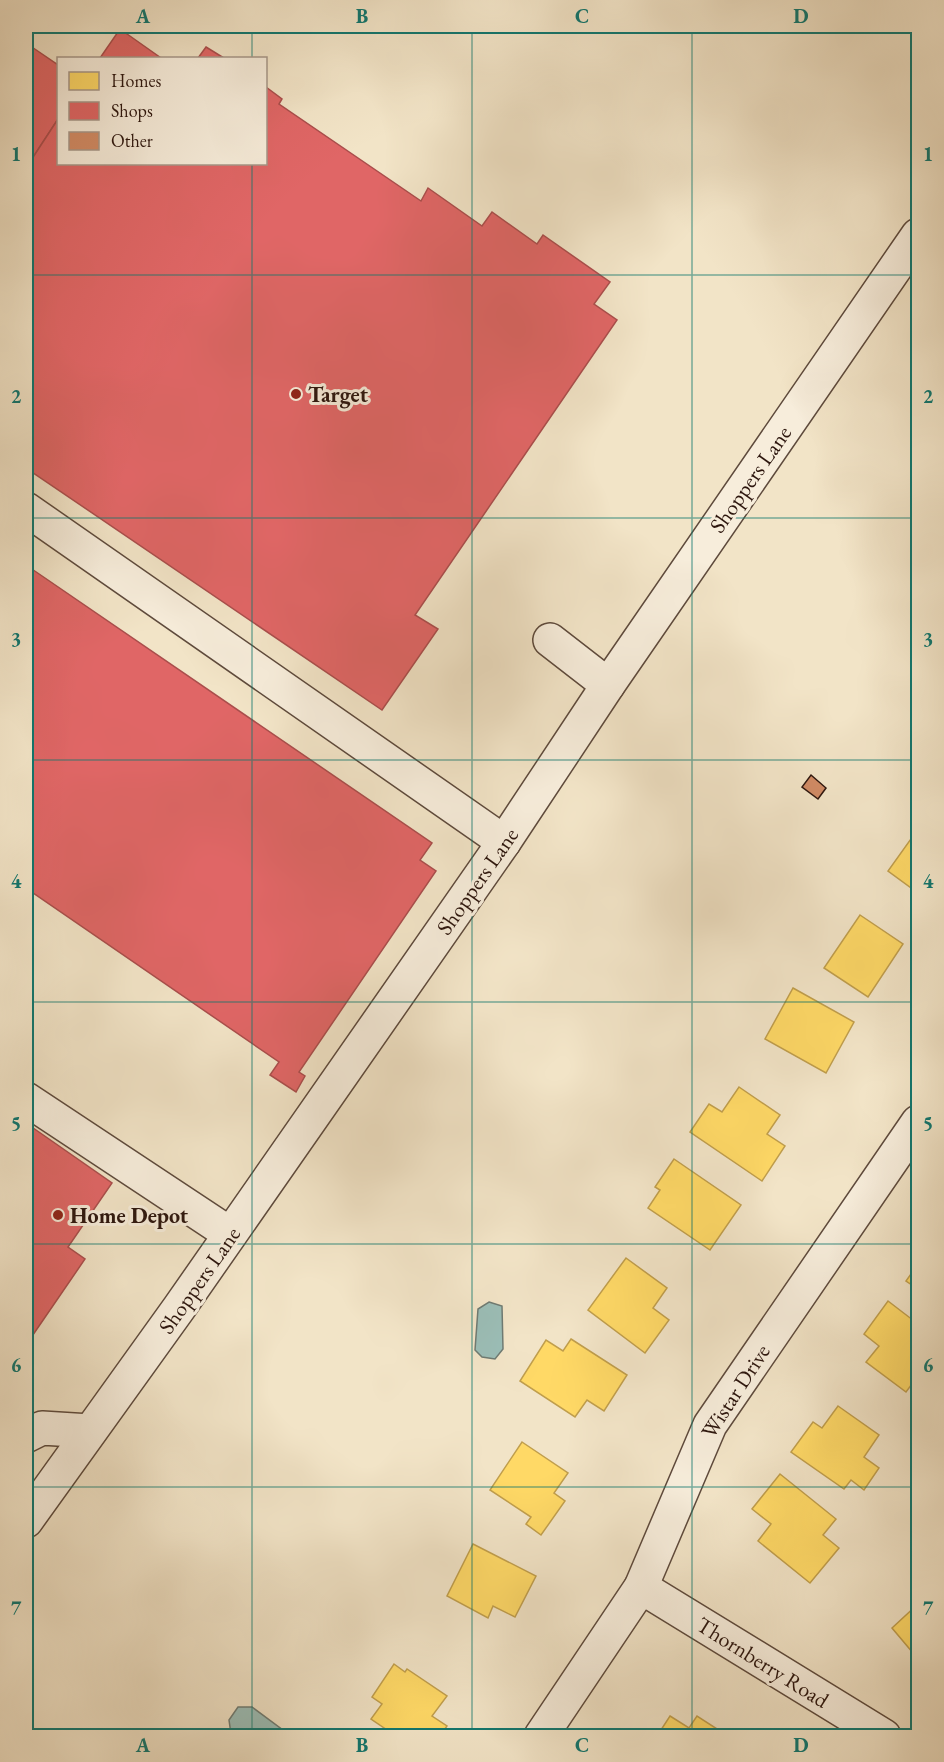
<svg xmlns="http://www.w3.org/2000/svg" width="944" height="1762" viewBox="0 0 944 1762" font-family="'EB Garamond',serif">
  <rect width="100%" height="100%" fill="#f2e4c7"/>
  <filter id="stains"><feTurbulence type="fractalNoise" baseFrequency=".00333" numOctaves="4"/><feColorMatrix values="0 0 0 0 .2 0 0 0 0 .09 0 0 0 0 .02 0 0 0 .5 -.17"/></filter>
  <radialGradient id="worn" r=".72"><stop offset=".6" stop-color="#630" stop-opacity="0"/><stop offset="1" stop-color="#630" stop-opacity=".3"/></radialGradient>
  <g fill="#9bbeb7" stroke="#6f7b73" stroke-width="1.5">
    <path d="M489 1302 502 1306 503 1349 495 1359 482 1357 475 1350 478 1309Z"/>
    <path d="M238 1707H252L291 1736H234L231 1734 229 1720Z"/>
  </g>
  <g fill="#ffd966" stroke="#c09e4c" stroke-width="1.5">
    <path d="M918 829V893L888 871Z"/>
    <path d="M860 915 903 944 868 997 824 968Z"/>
    <path d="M793 988 854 1022 826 1073 765 1039Z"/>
    <path d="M739 1087 780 1115 767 1134 785 1146 762 1181 690 1132 709 1104 722 1112Z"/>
    <path d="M674 1159 741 1205 710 1250 648 1208 660 1190 655 1187Z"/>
    <path d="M626 1258 667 1288 653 1308 669 1320 645 1353 588 1310Z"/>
    <path d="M918 1264V1289L906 1281Z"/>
    <path d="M888 1301 918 1324V1376L906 1392 866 1362 879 1346 864 1334Z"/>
    <path d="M571 1339 627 1375 604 1411 587 1400 575 1417 520 1381 546 1340 563 1351Z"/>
    <path d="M838 1406 879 1435 864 1457 879 1468 864 1490 851 1480 844 1489 791 1452 813 1422 822 1428Z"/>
    <path d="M522 1442 568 1473 554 1493 565 1501 541 1535 526 1524 531 1517 490 1490Z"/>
    <path d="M780 1474 836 1519 823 1535 839 1548 810 1583 758 1541 771 1524 752 1509Z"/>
    <path d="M473 1544 536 1576 515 1617 493 1606 488 1618 447 1596Z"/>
    <path d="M918 1604V1659L892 1628Z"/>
    <path d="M394 1664 405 1672 407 1669 447 1696 432 1716 447 1726 440 1736H396L371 1719 382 1704 372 1697Z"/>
    <path d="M670 1716 689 1728 697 1716 728 1736H657Z"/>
  </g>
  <g fill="#e06666" stroke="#aa4e4c" stroke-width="1.5">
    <path d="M120 29 161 58H100Z"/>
    <path d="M26 43 58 65V119L26 168Z"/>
    <path d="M206 47 224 58H198Z"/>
    <path d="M266 87 282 99 279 104 421 201 428 188 482 226 492 212 537 244 543 235 610 282 594 304 617 320 415 615 438 629 382 710 26 468V168L58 119V164H266Z"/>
    <path d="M26 565 432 843 420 860 436 871 299 1072 305 1076 296 1092 270 1075 279 1062 26 888Z"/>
    <path d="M26 1123 112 1183 68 1247 85 1259 26 1345Z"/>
  </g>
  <path fill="#d18b65" stroke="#2d160e" stroke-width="1.5" d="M811 775 826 788 818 799 802 787Z"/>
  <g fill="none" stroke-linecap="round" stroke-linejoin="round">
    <g stroke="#5e4a3c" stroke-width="36">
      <g id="minor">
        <path d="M26 509 504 842"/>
        <path d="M550 640 608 685"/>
        <path d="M26 1099 230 1234"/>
        <path d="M26 1436 42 1428 90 1431"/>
        <path d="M26 1521 179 1308 504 842 608 685 918 235"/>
        <path d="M641 1587 884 1736"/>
        <path d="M541 1736 641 1587 710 1425 918 1122"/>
      </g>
    </g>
    <use href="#minor" stroke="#f7eddb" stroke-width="33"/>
  </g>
  <path fill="none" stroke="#0f766e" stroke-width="1.5" stroke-opacity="0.55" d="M252 26V58M472 26V1736M692 26V1736M252 164V1736M26 275H918M26 518H918M26 760H918M26 1002H918M26 1244H918M26 1487H918"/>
  <g fill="#8f2418" stroke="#f7eddb" stroke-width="2">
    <circle cx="296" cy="394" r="6"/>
    <circle cx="58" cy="1215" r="6"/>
  </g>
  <g text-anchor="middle" stroke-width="6" stroke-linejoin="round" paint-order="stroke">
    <g font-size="22" font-weight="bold" fill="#2d160e" stroke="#f7eddb" text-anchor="start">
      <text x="308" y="402">Target</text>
      <text x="70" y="1223">Home Depot</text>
    </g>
    <g font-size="22" fill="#2d160e" stroke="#f7eddb">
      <text transform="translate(750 479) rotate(-55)" y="8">Shoppers Lane</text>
      <text transform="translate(477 881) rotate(-55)" y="8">Shoppers Lane</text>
      <text transform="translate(199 1280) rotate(-55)" y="8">Shoppers Lane</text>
      <text transform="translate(735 1391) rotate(-57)" y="8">Wistar Drive</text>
      <text transform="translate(763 1662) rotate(32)" y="8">Thornberry Road</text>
    </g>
  </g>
  <rect width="944" height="1762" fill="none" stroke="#f2e4c7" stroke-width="66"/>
  <rect x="57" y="57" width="210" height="108" fill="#f7eddb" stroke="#a69789" stroke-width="1.5"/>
  <rect x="69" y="72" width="30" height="18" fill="#ffd966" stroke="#a69789" stroke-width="1.5"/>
  <text x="111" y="87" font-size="18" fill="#2d160e">Homes</text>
  <rect x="69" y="102" width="30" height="18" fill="#e06666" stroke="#a69789" stroke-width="1.5"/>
  <text x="111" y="117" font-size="18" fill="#2d160e">Shops</text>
  <rect x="69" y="132" width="30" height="18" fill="#d18b65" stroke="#a69789" stroke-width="1.5"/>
  <text x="111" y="147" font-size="18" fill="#2d160e">Other</text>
  <rect x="33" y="33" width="878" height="1696" fill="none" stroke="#0f766e" stroke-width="2"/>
  <g font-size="20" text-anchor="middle" font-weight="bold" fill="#0f766e">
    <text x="143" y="23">A</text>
    <text x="362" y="23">B</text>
    <text x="582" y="23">C</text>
    <text x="801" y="23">D</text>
    <text x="16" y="161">1</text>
    <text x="928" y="161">1</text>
    <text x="16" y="403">2</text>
    <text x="928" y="403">2</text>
    <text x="16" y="646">3</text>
    <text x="928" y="646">3</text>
    <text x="16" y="888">4</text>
    <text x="928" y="888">4</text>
    <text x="16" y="1130">5</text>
    <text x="928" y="1130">5</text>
    <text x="16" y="1372">6</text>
    <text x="928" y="1372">6</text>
    <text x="16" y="1615">7</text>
    <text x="928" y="1615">7</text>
    <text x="143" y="1752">A</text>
    <text x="362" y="1752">B</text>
    <text x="582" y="1752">C</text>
    <text x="801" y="1752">D</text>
  </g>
  <rect width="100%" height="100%" filter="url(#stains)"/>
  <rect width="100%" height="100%" fill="url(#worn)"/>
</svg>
